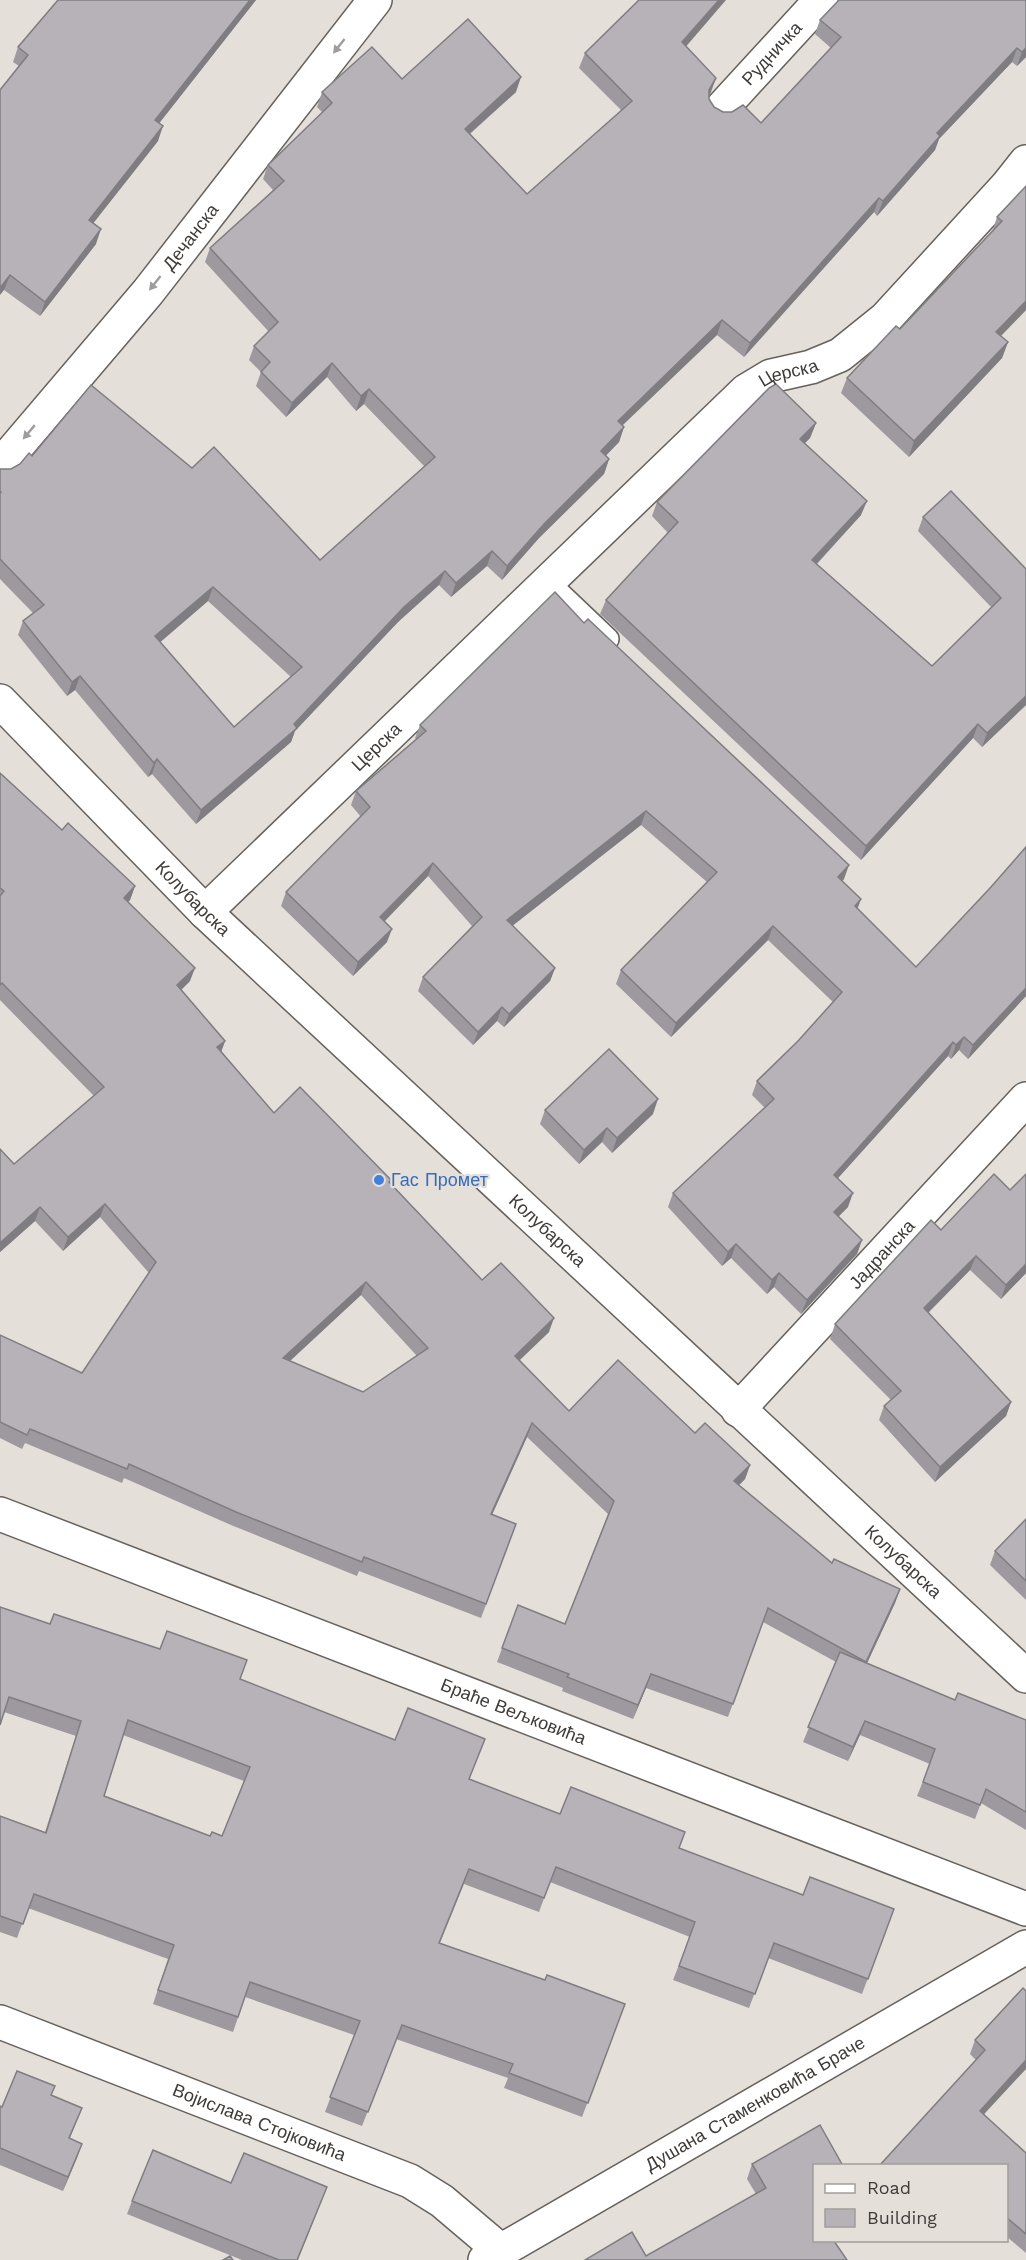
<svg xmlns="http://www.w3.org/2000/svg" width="1026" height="2260" viewBox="0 0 1026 2260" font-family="'Work Sans',sans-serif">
  <rect width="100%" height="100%" fill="#e5dfda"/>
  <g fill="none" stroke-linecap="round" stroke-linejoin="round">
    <g stroke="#66615c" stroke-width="24">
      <path id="lane" d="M548 582 608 639"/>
    </g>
    <g stroke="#66615c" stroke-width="36">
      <g id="street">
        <path id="s1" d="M722 108 821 0"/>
        <path id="s2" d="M0 466 148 292 375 0"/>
        <path id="s3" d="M205 912 746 391 771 376 811 367 840 355 886 318 1007 186 1026 162"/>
        <path id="s4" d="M738 1410 1026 1099"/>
        <path id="s5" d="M0 1514 1026 1909"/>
        <path id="s6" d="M0 2022 410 2181 442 2201 501 2251"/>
        <path id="s7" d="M485 2260 1026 1947"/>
      </g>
    </g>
    <g stroke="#66615c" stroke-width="36">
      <g id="secondary">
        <path id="s8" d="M0 701 205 912 1026 1676"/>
      </g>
    </g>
    <use href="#lane" stroke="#fff" stroke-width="21"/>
    <use href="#street" stroke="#fff" stroke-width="33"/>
    <use href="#secondary" stroke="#fff" stroke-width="33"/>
  </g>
  <g fill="#9d999e" fill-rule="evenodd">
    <path d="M58 0H256L159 123 158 141 93 223 96 244 40 316 4 290 19 66 13 62 18 47Z"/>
    <path d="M1026 0V57L1017 66 1012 62 939 139 935 150 877 216 874 212 744 357 717 335 622 426 624 427 619 442 605 456 609 459 604 474 539 538 502 580 487 566 451 597 439 585 398 622 295 731 291 742 196 824 152 774 148 777 75 690 67 696 18 635 23 621 33 613 0 579V469H11L32 456 192 468 320 560 425 467 364 404 356 411 327 377 286 417 256 386 261 372 249 360 254 346 269 332 205 262 210 248 273 190 263 179 268 165 322 112 317 107 322 92 402 79 516 92 470 134 527 194 622 111 579 68 585 53 686 46 711 92 709 96V99L714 107 723 112 761 123 831 48 815 34 820 20ZM208 601 291 677 234 727 160 642Z"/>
    <path d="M1026 186V310L1001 336 1008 342 1002 358 909 457 841 393 847 378 900 329 992 232 997 217Z"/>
    <path d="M816 423 810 438 804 444 861 515 817 564 932 666 992 608 918 531 923 517 1026 569V705L982 747 973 738 861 860 600 614 606 600 668 533 652 516 657 502Z"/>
    <path d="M584 623 844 879 842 881 858 909 916 967 1026 996 968 1059 959 1050 951 1059 948 1056 838 1178 848 1207 838 1217 862 1240 857 1254 801 1314 774 1287 767 1294 731 1258 722 1266 668 1207 673 1193 765 1108 752 1095 757 1081 798 1041 833 1002 768 940 671 1037 616 984 621 970 707 882 641 825 512 926 555 968 550 981 504 1027 497 1021 473 1045 418 991 423 977 472 926 428 876 385 921 387 942 353 976 281 906 286 892 361 817 351 805 356 791 416 739 415 738 420 725Z"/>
    <path d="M0 773 62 830 135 886 130 900 128 902 190 981 181 990 225 1041 221 1052 274 1113 390 1183 482 1280 549 1332 520 1360 569 1411 695 1433 750 1465 745 1479 739 1485 832 1563 900 1589 895 1603 867 1663 955 1700 1026 1720V1830L981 1803 975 1819 917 1796 930 1764 860 1735 848 1761 803 1742 836 1662 763 1622 728 1717 646 1688 633 1719 562 1691 563 1688 497 1662 518 1605 565 1624 608 1514 527 1437 492 1515 516 1524 481 1618 359 1571 357 1576 231 1525 124 1478 122 1483 25 1443 22 1449 0 1438V1335L82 1373 149 1273 100 1217 63 1251 35 1221 0 1252V1149L14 1164 94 1096 0 1000ZM361 1295 417 1356 363 1392 290 1361Z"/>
    <path d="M545 1110 653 1114 612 1153 602 1142 579 1164 540 1124Z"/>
    <path d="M1026 1174V1273L1001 1299 970 1270 928 1313 1011 1402 1006 1416 935 1482 879 1420 884 1406 891 1400 830 1339 835 1324 941 1230 1010 1190Z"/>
    <path d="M1026 1519V1600L990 1565 995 1551Z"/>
    <path d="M0 1607 50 1624 240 1679 395 1740 485 1739 469 1779 560 1814 679 1848 803 1895 894 1909 862 1994 768 1958 749 2008 673 1980 690 1937 550 1882 539 1912 464 1884 440 1943 545 1980 625 2004 582 2117 504 2088 508 2078 396 2039 362 2126 325 2112 354 2035 245 1997 233 2032 153 2004 168 1959 28 1908 17 1938 0 1932V1816L45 1832 76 1736 4 1712ZM123 1735 244 1781 222 1836H210L104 1796Z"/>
    <path d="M1023 1988 984 2115 1026 2153V2253L1006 2236V2166H879L976 2060 970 2054 975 2040Z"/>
    <path d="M51 2095 82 2108 70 2138 82 2144 63 2191 0 2165V2106L2 2107Z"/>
    <path d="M752 2164 843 2166 756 2194 747 2179Z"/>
    <path d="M231 2183 322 2200 298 2260H242L127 2214 132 2201Z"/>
  </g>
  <g fill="#7f7d81">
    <path d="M250 0H256L150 135 155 120Z"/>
    <path d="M719 0H726L677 57 682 42Z"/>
    <path d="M1017 48 1012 62 939 139 935 150 877 216 883 201 937 133Z"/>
    <path d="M1026 48V57L1017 66 1022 52Z"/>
    <path d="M521 77 516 92 459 143 465 129Z"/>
    <path d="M716 78 711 92 704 105 709 90Z"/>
    <path d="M163 126 158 141 84 235 89 220Z"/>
    <path d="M879 198 874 212 744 357 750 343Z"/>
    <path d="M101 229 96 244 40 316 45 302Z"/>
    <path d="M10 275 4 290 0 295V288Z"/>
    <path d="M1026 301V310L990 347 996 332Z"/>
    <path d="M722 320 717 335 612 435 618 421Z"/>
    <path d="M1008 342 1002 358 909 457 914 441Z"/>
    <path d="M332 363 327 377 286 417 292 403Z"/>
    <path d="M369 389 364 404 356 411 361 396Z"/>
    <path d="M816 423 810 438 794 454 800 439Z"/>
    <path d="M624 427 619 442 596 466 601 451Z"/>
    <path d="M609 459 604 474 539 538 502 580 507 566 544 524Z"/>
    <path d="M867 501 861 515 807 574 812 560Z"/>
    <path d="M492 551 487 566 451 597 456 583Z"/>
    <path d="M445 571 439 585 398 622 295 731 291 742 196 824 201 810 294 724 404 607Z"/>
    <path d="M213 587 208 601 150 651 155 636Z"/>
    <path d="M80 676 75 690 67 696 72 682Z"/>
    <path d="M1026 696V705L982 747 987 733Z"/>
    <path d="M978 724 973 738 861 860 866 846Z"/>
    <path d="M157 759 152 774 148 777 154 763Z"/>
    <path d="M646 811 641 825 502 934 507 920Z"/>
    <path d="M433 863 428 876 375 931 380 917Z"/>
    <path d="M849 865 844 879 833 891 838 877Z"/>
    <path d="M135 886 130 900 119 911 124 898Z"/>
    <path d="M861 899 856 913 855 906Z"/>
    <path d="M773 926 768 940 671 1037 676 1023Z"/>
    <path d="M392 929 387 942 353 976 358 962Z"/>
    <path d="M195 968 190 981 172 999 177 985Z"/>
    <path d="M555 968 550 981 504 1027 509 1014Z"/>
    <path d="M1026 988V996L968 1059 973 1045Z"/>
    <path d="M502 1007 497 1021 473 1045 478 1032Z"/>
    <path d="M964 1037 959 1050 951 1059 956 1045Z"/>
    <path d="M225 1041 220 1055 217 1047Z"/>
    <path d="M953 1042 948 1056 829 1188 834 1175Z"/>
    <path d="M658 1099 653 1114 612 1153 617 1138Z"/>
    <path d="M607 1128 602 1142 579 1164 584 1150Z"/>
    <path d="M853 1193 848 1207 829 1226 834 1212Z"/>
    <path d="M105 1204 100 1217 63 1251 68 1237Z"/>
    <path d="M40 1207 35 1221 0 1252V1243Z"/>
    <path d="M862 1240 857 1254 801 1314 807 1300Z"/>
    <path d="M736 1244 731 1258 722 1266 728 1252Z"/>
    <path d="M976 1256 970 1270 919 1322 924 1308Z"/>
    <path d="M1026 1264V1273L1001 1299 1006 1285Z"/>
    <path d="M779 1273 774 1287 767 1294 772 1280Z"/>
    <path d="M366 1282 361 1295 278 1372 283 1358Z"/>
    <path d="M554 1318 549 1332 510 1369 515 1356Z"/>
    <path d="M1011 1402 1006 1416 935 1482 940 1467Z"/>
    <path d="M532 1423 527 1437 486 1528 491 1514Z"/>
    <path d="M750 1465 745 1479 729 1495 734 1481Z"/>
    <path d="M900 1589 895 1603 861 1676 866 1662Z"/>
    <path d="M651 1674 646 1688 633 1719 638 1705Z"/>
    <path d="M865 1721 860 1735 848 1761 853 1747Z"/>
    <path d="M1026 2060V2069L974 2125 980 2111Z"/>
    <path d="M82 2144 77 2158 63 2191 68 2177Z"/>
  </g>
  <g fill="#b6b2b8" stroke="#7f7d81" stroke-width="1.5" fill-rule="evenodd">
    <path d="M58 0H250L155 120 163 126 89 220 101 229 45 302 10 275 0 288V90L28 55 18 47Z"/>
    <path d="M639 0H719L682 42 716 78 709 90V99L714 107 723 112H732L743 105 761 123 841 37 820 20 839 0H1026V48L1022 52 1017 48 937 133 940 136 883 201 879 198 750 343 722 320 618 421 624 427 601 451 609 459 544 524 507 566 492 551 456 583 445 571 404 607 294 724 297 728 201 810 157 759 154 763 80 676 72 682 23 621 44 605 0 559V494L1 492 0 491V469H11L20 464 29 453 32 456 91 385 192 468 214 447 320 560 435 457 369 389 361 396 332 363 292 403 261 372 270 362 254 346 278 322 210 248 284 181 268 165 332 103 322 92 372 47 402 79 468 19 521 77 465 129 527 194 632 101 585 53ZM213 587 302 667 234 727 155 636Z"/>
    <path d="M1026 186V301L996 332 1008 342 914 441 847 378 896 326 900 329 1002 221 997 217Z"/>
    <path d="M776 384 816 423 800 439 867 501 812 560 932 666 1001 598 923 517 951 491 1026 569V696L987 733 978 724 866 846 606 600 678 522 657 502 769 388Z"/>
    <path d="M555 592 584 623 588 619 849 865 838 877 861 899 855 906 916 967 991 887 1026 847V988L973 1045 964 1037 956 1045 953 1042 834 1175 853 1193 834 1212 862 1240 807 1300 779 1273 772 1280 736 1244 728 1252 673 1193 774 1099 757 1081 798 1041 842 992 773 926 676 1023 621 970 717 872 646 811 507 920 555 968 509 1014 502 1007 478 1032 423 977 482 917 433 863 380 917 392 929 358 962 286 892 370 807 356 791 426 731 420 725Z"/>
    <path d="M0 773 62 830 68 823 135 886 124 898 195 968 177 985 225 1041 217 1047 274 1113 300 1087 391 1180 389 1182 482 1280 501 1263 554 1318 515 1356 569 1411 618 1360 695 1433 705 1423 750 1465 734 1481 832 1563 834 1559 900 1589 866 1662 768 1608 733 1704 651 1674 638 1705 567 1677 569 1674 502 1648 518 1605 565 1624 614 1501 532 1423 491 1514 516 1524 486 1604 364 1557 362 1562 236 1512 129 1464 127 1469 30 1429 27 1435 0 1422V1335L82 1373 156 1262 105 1204 68 1237 40 1207 0 1243V1149L14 1164 104 1087 2 983 0 985V896L4 891 0 888ZM366 1282 428 1348 363 1392 283 1358Z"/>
    <path d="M609 1049 658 1099 617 1138 607 1128 584 1150 545 1110Z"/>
    <path d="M994 1174 1010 1190 1026 1174V1264L1006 1285 976 1256 924 1308 1011 1402 940 1467 884 1406 901 1391 835 1324 931 1220 941 1230Z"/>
    <path d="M1026 1519V1581L995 1551Z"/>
    <path d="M0 1607 50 1624 54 1614 160 1649 167 1631 247 1660 240 1679 395 1740 408 1708 485 1739 469 1779 560 1814 571 1787 685 1832 679 1848 803 1895 810 1877 894 1909 868 1979 774 1943 755 1994 679 1966 695 1922 556 1867 544 1898 469 1869 439 1943 545 1980 547 1975 625 2004 588 2103 509 2073 513 2064 402 2025 368 2112 330 2097 360 2021 250 1982 238 2017 158 1990 174 1945 34 1894 23 1924 0 1916V1816L46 1833 81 1721 9 1697 0 1725ZM128 1720 250 1767 222 1836 212 1832 210 1836 104 1796Z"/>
    <path d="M840 1652 955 1700 958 1693 1026 1720V1812L986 1789 980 1805 923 1782 935 1749 865 1721 853 1747 808 1727Z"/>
    <path d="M1023 1988 1026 1991V2060L980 2111 1026 2153V2234L1006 2217V2166H879L985 2050 975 2040Z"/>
    <path d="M17 2071 55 2086 51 2095 82 2108 69 2138 82 2144 68 2177 0 2148V2106L2 2107Z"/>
    <path d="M820 2125 843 2166H814V2241H834L847 2260H585L632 2232 646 2256 766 2188 752 2164Z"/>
    <path d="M153 2150 231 2183 244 2153 327 2187 297 2260H279L132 2201Z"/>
    <path d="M230 2256 233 2260H223Z"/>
  </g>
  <defs><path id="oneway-solid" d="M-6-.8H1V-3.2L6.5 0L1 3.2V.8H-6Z" transform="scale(1.5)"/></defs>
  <g fill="#9e9d9c">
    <use href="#oneway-solid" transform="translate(339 46) rotate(128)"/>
    <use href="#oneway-solid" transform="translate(155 283) rotate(128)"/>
    <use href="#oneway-solid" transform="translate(29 432) rotate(130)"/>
  </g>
  <circle fill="#3f7fe0" stroke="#e5dfda" stroke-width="2" cx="379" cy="1180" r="6"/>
  <g text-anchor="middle" stroke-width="4.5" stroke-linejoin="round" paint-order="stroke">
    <g font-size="18" fill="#3e3b39" stroke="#e5dfda">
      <text dy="6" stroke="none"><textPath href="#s1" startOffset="74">Рудничка</textPath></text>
      <text dy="6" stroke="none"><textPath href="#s2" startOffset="298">Дечанска</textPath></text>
      <text dy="6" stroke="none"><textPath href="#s3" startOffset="798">Церска</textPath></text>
      <text dy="6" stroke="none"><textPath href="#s3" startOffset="238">Церска</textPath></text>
      <text dy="6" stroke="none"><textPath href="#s8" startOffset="276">Колубарска</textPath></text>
      <text dy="6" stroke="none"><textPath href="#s8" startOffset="762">Колубарска</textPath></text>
      <text dy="6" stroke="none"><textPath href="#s4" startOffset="212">Јадранска</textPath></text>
      <text dy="6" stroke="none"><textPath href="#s8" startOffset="1248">Колубарска</textPath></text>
      <text dy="6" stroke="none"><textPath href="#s5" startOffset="550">Браће Вељковића</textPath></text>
      <text dy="6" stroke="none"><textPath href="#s7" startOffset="312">Душана Стаменковића Браче</textPath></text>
      <text dy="6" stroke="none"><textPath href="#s6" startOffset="278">Војислава Стојковића</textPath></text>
    </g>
    <g font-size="18" fill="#366cbe" stroke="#e5dfda" text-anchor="start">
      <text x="391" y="1186">Гас Промет</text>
    </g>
  </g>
  <rect x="813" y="2164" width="195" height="78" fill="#e5dfda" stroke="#a29d9a" stroke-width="1.5"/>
  <rect x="825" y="2184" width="30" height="9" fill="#ffffff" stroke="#a29d9a" stroke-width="1.5"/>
  <text x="867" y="2194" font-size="18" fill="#3e3b39">Road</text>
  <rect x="825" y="2209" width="30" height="18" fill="#b6b2b8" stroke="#a29d9a" stroke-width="1.5"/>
  <text x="867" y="2224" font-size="18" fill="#3e3b39">Building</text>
</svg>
